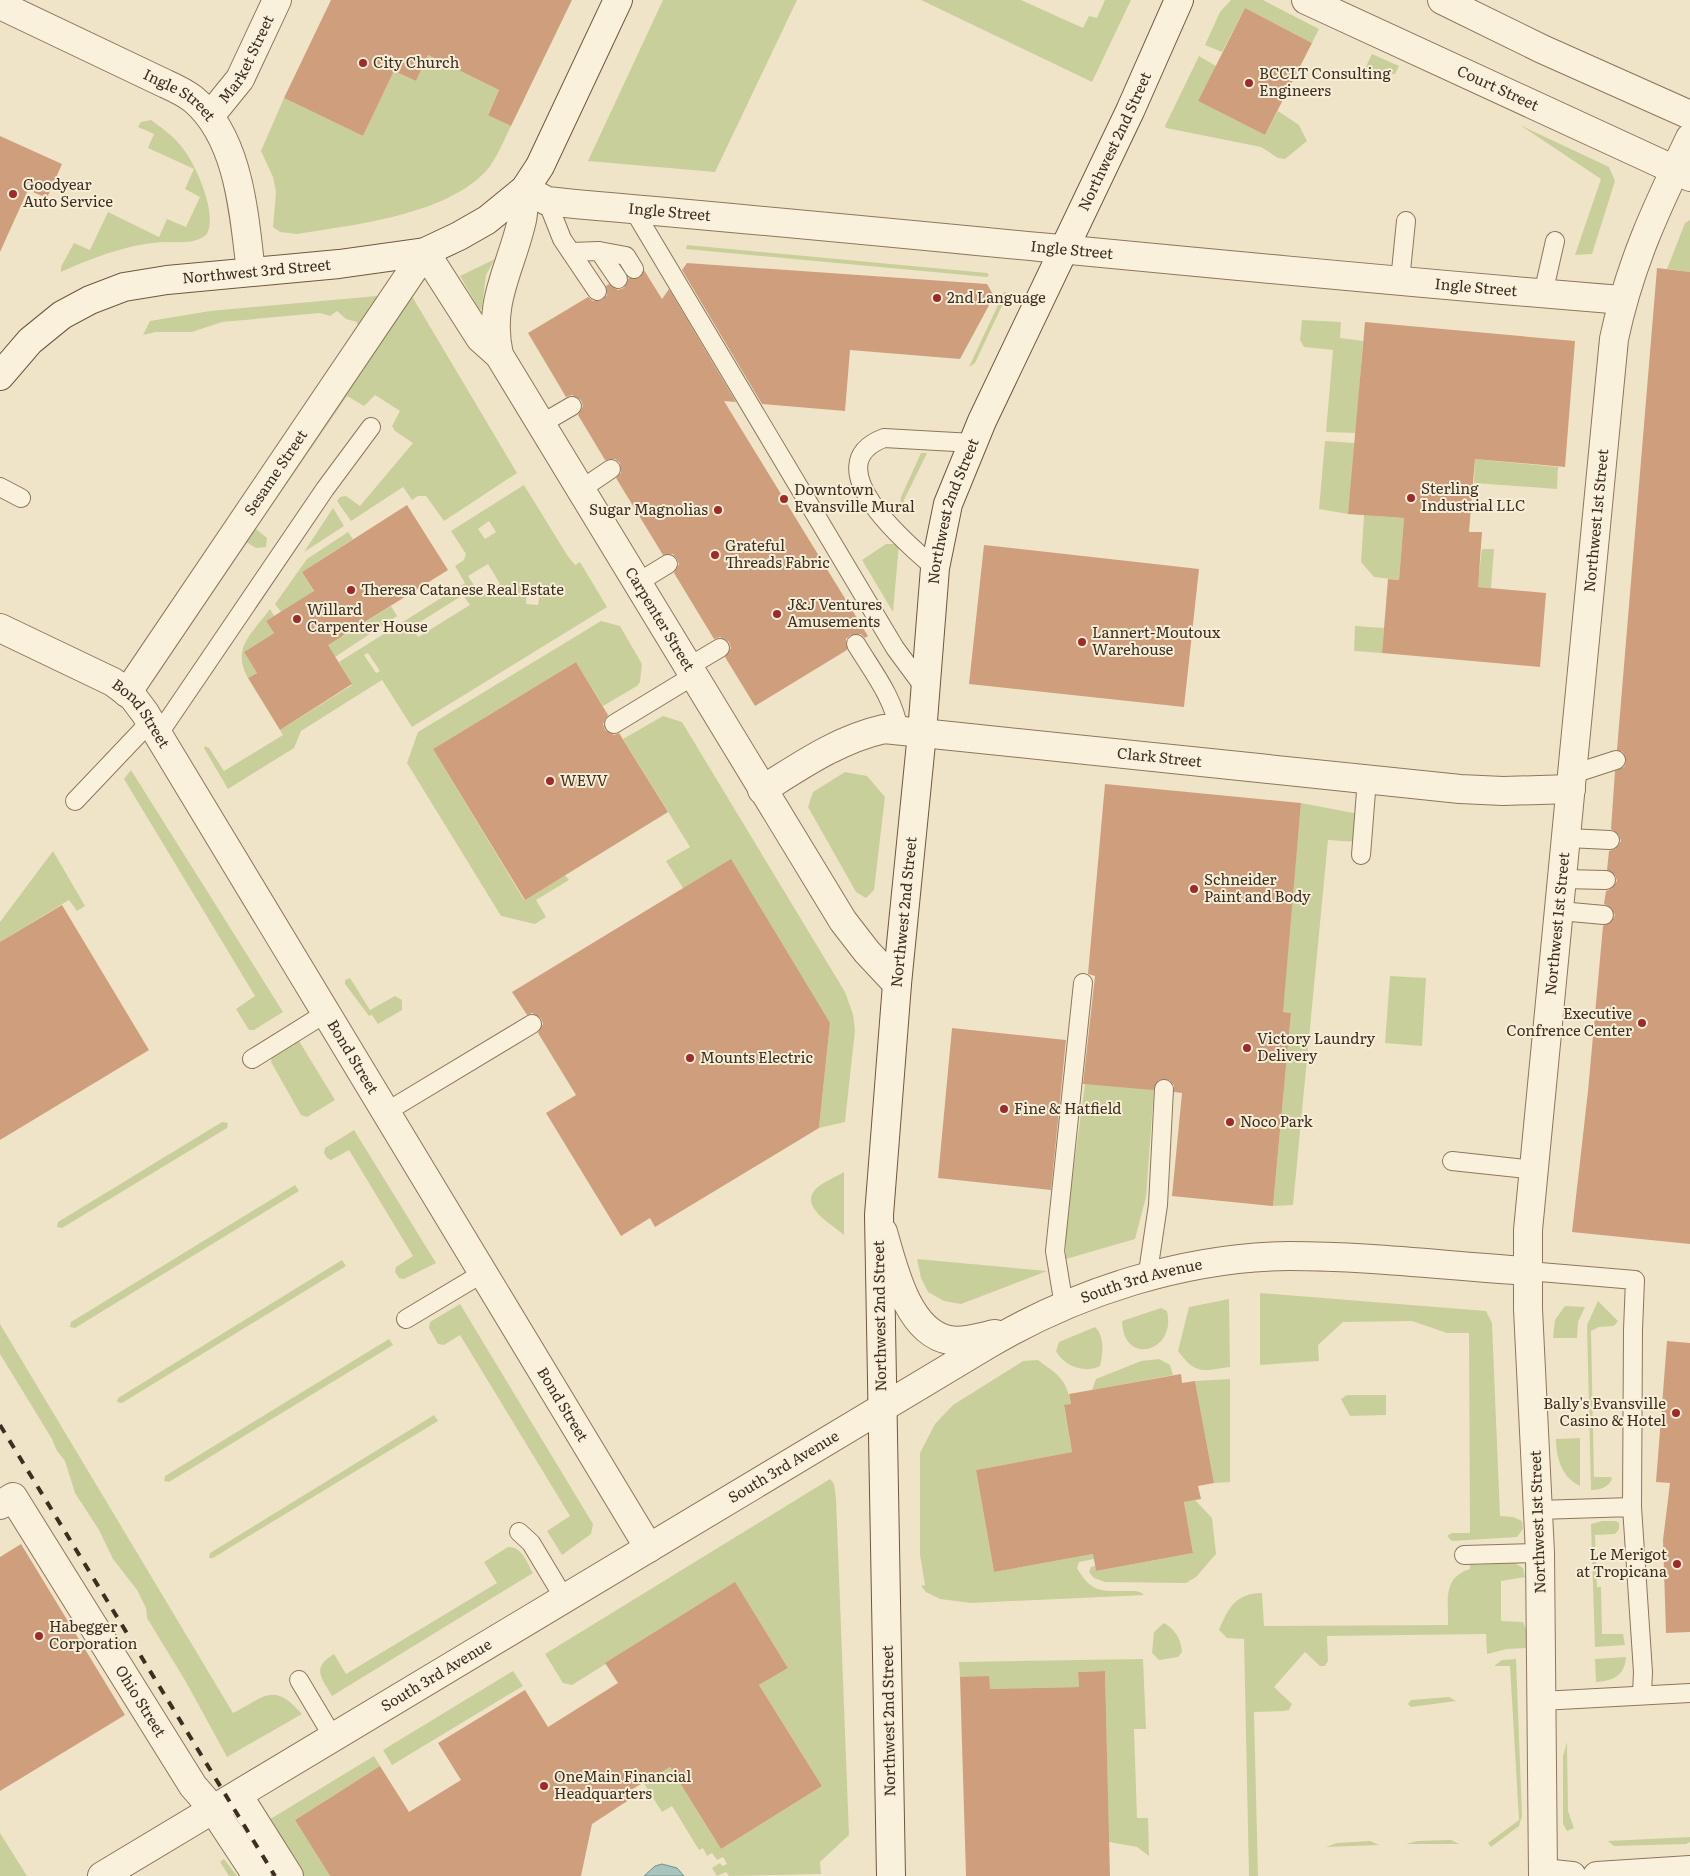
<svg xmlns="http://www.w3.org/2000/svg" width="1690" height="1876" viewBox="0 0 1690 1876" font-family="Literata,serif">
  <rect width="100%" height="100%" fill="#f0e4c8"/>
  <g fill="#c9cf9b" fill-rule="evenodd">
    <path d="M663 0H797L715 172 588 161Z"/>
    <path d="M921 0H1021L1083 28 1089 16 1097 18 1105 0H1131L1092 82Z"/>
    <path d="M1231 0H1263L1319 29 1312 43 1245 8 1222 52 1205 45 1220 12Z"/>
    <path d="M1372 54 1399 66 1395 74 1362 75Z"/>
    <path d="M428 55 499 90 488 114 511 126C504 140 497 158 487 170 447 215 353 225 297 234L280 232 273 227 276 192 273 177 261 151 284 98 363 136 394 71 416 81Z"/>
    <path d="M1199 56 1216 66 1198 101 1265 135 1278 111 1299 125 1307 141 1285 159 1278 158 1261 147 1166 128 1165 126Z"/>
    <path d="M151 120C162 128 172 135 181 146 195 162 218 213 207 234 195 245 178 242 163 242 128 244 92 258 61 272V267L74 243 90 250 108 212 159 237 167 219 186 227 200 197 185 189 194 169 148 148 154 134 138 127 141 122Z"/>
    <path d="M1520 125 1609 167 1615 181 1592 254 1575 255 1601 179Z"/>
    <path d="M1690 220V272L1667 269 1685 223Z"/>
    <path d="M687 245 987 273 989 275 987 277 686 249Z"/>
    <path d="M495 259 486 275 482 306 481 310 479 309 460 276Z"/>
    <path d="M1004 292 1008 293 975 363 969 367Z"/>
    <path d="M410 293 517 473 444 521 426 496H418L412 500 403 487 351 521 337 501 340 497 346 496 360 506 413 443 395 431 392 426 400 411 375 395 364 406 347 396 256 529 267 538 266 547 256 548 246 542 156 671Z"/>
    <path d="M377 296V301L358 331 357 322 346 319 337 311 330 316 320 313 222 322 192 332H156L143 335 150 321 210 311Z"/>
    <path d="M1302 320 1341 322 1340 338 1363 341 1356 433 1326 432 1333 350 1304 347 1300 340Z"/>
    <path d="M1325 441 1355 443 1348 514 1319 509Z"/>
    <path d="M921 453H927L904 500 903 508 899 511 901 497Z"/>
    <path d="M1475 459 1558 467 1557 489 1474 483Z"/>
    <path d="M524 485 567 555 575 565 580 562 607 607 412 727 382 680 301 731 294 748 228 789 204 748 205 746 209 748 224 771 283 735 280 730 352 685 339 662 465 583 455 566 464 560 466 554 451 531ZM489 521 496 532 485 539 478 529ZM488 564 500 584 481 596 468 576ZM527 593 540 594 538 605 526 604ZM463 595 470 605 418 637 412 627ZM368 653 380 671 376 673 364 655Z"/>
    <path d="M333 508 344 526 304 552Z"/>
    <path d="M1364 515 1404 518 1399 580 1374 577 1361 562Z"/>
    <path d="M348 532 353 539 302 572 319 600 281 612 275 604 307 559Z"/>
    <path d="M886 544H899L893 612 862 560Z"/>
    <path d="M1482 549H1494L1491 588 1457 585 1458 571 1479 573Z"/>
    <path d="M391 606 397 616 335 657 315 626 329 616 342 637Z"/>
    <path d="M270 609 274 616 266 621 274 633 244 652 257 673 248 678C231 647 252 634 270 609Z"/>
    <path d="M601 621 620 626 642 664 640 682 637 686 603 706 576 662 433 749 524 900 565 875 569 880 536 900 546 917 535 924 501 916 407 763 418 732Z"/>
    <path d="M1355 626 1384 628 1382 653 1354 651Z"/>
    <path d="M663 716 682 722 845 992 853 1014 855 1030 845 1122 819 1128 830 1023 683 888 666 861 690 847 623 739Z"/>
    <path d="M131 770 283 1012 254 1030H249L236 1009 255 996 124 779Z"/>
    <path d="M845 772 867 776 885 797 874 890 866 898 856 892 808 807 813 792Z"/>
    <path d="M1301 803 1359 814 1356 842 1328 840 1293 1205 1273 1206 1291 1013 1093 994H1284Z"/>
    <path d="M53 851 85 906 77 911 69 900 0 942V922Z"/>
    <path d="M1390 976 1426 978 1422 1046 1385 1043Z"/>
    <path d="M350 978 370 1010 395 996 402 1000V1010L378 1024 372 1015 369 1016 345 984V980Z"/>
    <path d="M299 1041 335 1100 307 1117 301 1115 271 1062 272 1058Z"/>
    <path d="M1085 1084 1154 1089 1146 1197 1135 1239 1066 1259 1065 1232Z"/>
    <path d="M222 1122 228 1123 227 1128 62 1228 57 1227 58 1222Z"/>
    <path d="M354 1130 436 1263 404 1279 399 1278 395 1272 396 1267 413 1256 349 1150 331 1160 327 1158 324 1153 325 1148Z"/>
    <path d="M844 1172V1235C833 1225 801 1208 814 1191 820 1183 836 1177 844 1172Z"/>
    <path d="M295 1185 299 1191 75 1328 70 1327 71 1322Z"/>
    <path d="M917 1259 1047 1271 961 1304 944 1301 928 1292 921 1278Z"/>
    <path d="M342 1260 346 1266 122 1403 117 1402 118 1398Z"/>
    <path d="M1260 1293 1486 1311 1492 1323 1500 1516 1513 1517 1522 1521 1523 1529 1517 1537 1452 1541 1447 1536 1452 1533H1470L1469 1333H1447L1412 1321 1343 1322 1318 1345 1319 1361 1260 1365Z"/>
    <path d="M1229 1299 1230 1367C1202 1371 1196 1375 1178 1351L1189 1307Z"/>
    <path d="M1598 1301 1618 1321 1614 1326 1599 1327 1591 1331 1594 1477H1611L1612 1479C1609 1487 1600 1490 1591 1490L1587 1325Z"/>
    <path d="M460 1304 593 1524 591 1534 562 1555 547 1531 570 1516 460 1335 444 1345 438 1344 429 1328 430 1322Z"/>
    <path d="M1565 1306 1585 1307 1578 1322 1577 1338H1553L1555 1320Z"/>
    <path d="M1161 1308 1167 1311C1177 1352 1123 1367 1122 1321Z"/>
    <path d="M0 1324 233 1713C265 1697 273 1681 302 1714L227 1757 186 1682 147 1618 146 1608 137 1590 113 1559 99 1530 75 1493 65 1461 57 1451 52 1439 0 1354Z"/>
    <path d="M1095 1327C1105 1337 1103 1353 1100 1366 1084 1374 1064 1366 1056 1351L1059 1342Z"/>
    <path d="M389 1339 393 1345 169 1482 164 1481 165 1476Z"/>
    <path d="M1159 1359 1170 1365 1173 1375 1092 1390 1096 1379 1141 1361Z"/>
    <path d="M1038 1360C1058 1375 1066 1378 1071 1404L1064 1406 1072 1452 976 1470 994 1572 1093 1554 1094 1559 1079 1562 1077 1568C1092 1594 1102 1591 1130 1591 1136 1591 1140 1591 1144 1595L971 1603 940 1599 926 1592 921 1586 925 1585 920 1555V1453L935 1424 953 1405 1023 1361Z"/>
    <path d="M1230 1379V1482L1214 1483 1195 1381Z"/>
    <path d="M1347 1395H1386V1415L1350 1416 1341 1399Z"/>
    <path d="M434 1415 438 1421 213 1558H209L210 1553Z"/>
    <path d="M1580 1438V1486C1562 1478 1556 1458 1556 1439Z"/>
    <path d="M830 1479 834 1484 836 1498 849 1835 820 1862 821 1874 729 1876 726 1872 717 1876 712 1868 720 1863 722 1866 727 1864 723 1857 717 1860 712 1853 707 1856 703 1848 699 1850 672 1806 662 1812 643 1782 670 1767 721 1849 822 1786 759 1685 788 1668 735 1583 572 1685 563 1683 545 1654Z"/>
    <path d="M1195 1500 1212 1518 1216 1554 1196 1577 1186 1583 1105 1582 1094 1578 1089 1572 1091 1567 1095 1566 1096 1571 1193 1553 1184 1502Z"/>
    <path d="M1602 1521H1616L1619 1523V1529L1615 1534 1595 1535 1597 1587H1601L1602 1634H1623L1625 1645 1595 1647 1591 1524Z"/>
    <path d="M508 1547C522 1546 527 1563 533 1573L332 1696C321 1677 311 1668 334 1654L346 1674 497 1583 484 1562Z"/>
    <path d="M1515 1563 1523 1568 1525 1577 1501 1581V1621L1523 1622 1526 1629V1648L1507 1649 1487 1654 1486 1634 1327 1636 1328 1661 1325 1666H1320L1305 1652 1274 1687 1292 1704 1289 1710 1284 1711 1254 1712 1258 1876H1249L1244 1639 1227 1638 1219 1630C1228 1608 1236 1593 1262 1593L1264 1626 1448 1625C1449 1603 1441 1578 1470 1569V1565Z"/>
    <path d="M1164 1623C1175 1629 1181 1639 1182 1652L1178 1657 1159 1660 1152 1653 1154 1632Z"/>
    <path d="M1626 1657C1625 1676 1612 1681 1596 1682L1595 1659Z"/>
    <path d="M1143 1659 1146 1729H1134L1137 1818H1148L1149 1856 1137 1847 1109 1842 1105 1671 1078 1672 1079 1687 990 1689 960 1677 959 1662Z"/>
    <path d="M1516 1659 1522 1816 1519 1826 1491 1847 1488 1843 1519 1820 1510 1666H1494L1502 1660Z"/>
    <path d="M513 1671 523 1686 392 1765 383 1750Z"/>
    <path d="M1449 1697 1456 1701 1411 1707 1408 1704 1411 1700Z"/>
    <path d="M1567 1742 1568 1811 1574 1828 1567 1831 1563 1824V1756Z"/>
    <path d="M374 1756 380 1766 295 1820 330 1876H301L267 1821Z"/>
    <path d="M0 1833 27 1876H0Z"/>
    <path d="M1690 1837V1842L1686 1844 1614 1846 1608 1841Z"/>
    <path d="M1451 1840 1459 1844H1406L1417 1841Z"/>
    <path d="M1370 1841 1379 1845 1326 1847 1337 1843Z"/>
    <path d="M224 1859 237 1876H229L220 1862Z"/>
  </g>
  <path fill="#a9c4bc" stroke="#6f938a" d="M662 1864 677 1868 684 1876H644L655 1866Z"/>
  <g fill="#cf9f7d">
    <path d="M331 0H572L511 126 488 115 499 90 428 55 416 81 394 71 363 136 284 98Z"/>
    <path d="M1245 8 1312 43 1265 135 1198 101Z"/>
    <path d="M0 136 62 164 47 198 28 190 0 252Z"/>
    <path d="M687 263 987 284 994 296 960 359 850 350 845 411 762 404 682 270Z"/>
    <path d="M1657 268 1690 272V1244L1572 1232 1588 1091 1603 926 1612 921 1615 915 1610 907 1604 904 1606 891 1611 889 1617 881 1615 875 1607 870 1609 851 1615 849 1621 841 1619 835 1611 829 1615 771 1624 767 1626 762 1623 752 1617 750Z"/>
    <path d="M644 270 662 299 669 289 736 402 724 401 868 636 865 638 861 634 851 635 846 639 847 650 755 706 725 657 731 648 729 642 720 637 714 639 674 573 679 564 677 559 673 554 663 555 616 478 621 473 620 463 615 459 605 460 578 415 583 406 581 400 572 395 566 397 528 333 588 297 593 301 602 300 607 295 606 286 609 284 618 290 624 288 629 278H639Z"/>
    <path d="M1365 322 1575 341 1565 467 1475 459 1469 532H1482L1478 587 1546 593 1540 667 1382 653 1388 579 1399 580 1404 518 1348 514Z"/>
    <path d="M407 505 448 570 328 645 352 684 280 730 248 678 257 673 244 652 274 633 266 621 314 591 302 572Z"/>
    <path d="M984 545 1199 569 1184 707 969 684Z"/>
    <path d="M576 662 608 715 603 724 605 730 614 735 619 733 668 812 525 900 433 749Z"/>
    <path d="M1105 784 1301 803 1283 1012 1291 1013 1273 1206 1172 1196 1182 1093 1174 1092V1085L1169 1080H1159L1153 1090 1083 1084 1095 976 1088 974Z"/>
    <path d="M731 859 830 1023 819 1128 655 1227 650 1218 621 1236 546 1113 576 1095 538 1033 543 1024 541 1018 532 1013 527 1015 512 992Z"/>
    <path d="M62 905 149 1050 0 1140V942Z"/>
    <path d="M952 1028 1066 1040 1051 1190 938 1178Z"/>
    <path d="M1667 1341 1690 1343V1632L1666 1633 1663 1540 1670 1483 1656 1482Z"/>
    <path d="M1181 1374 1182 1383 1195 1381 1214 1483 1198 1486 1201 1499 1184 1502 1193 1553 1096 1571 1093 1554 994 1572 976 1470 1072 1452 1064 1405 1071 1404 1069 1394Z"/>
    <path d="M21 1544 125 1715 0 1791V1557Z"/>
    <path d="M735 1582 788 1668 759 1685 822 1786 721 1849 670 1767 631 1790 635 1796 592 1824 581 1876H330L295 1820 380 1766 409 1812 461 1780 438 1743 525 1690 548 1727 618 1683 605 1663Z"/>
    <path d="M1105 1671 1110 1876H966L960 1677 989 1676 990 1689 1079 1687 1078 1672Z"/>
  </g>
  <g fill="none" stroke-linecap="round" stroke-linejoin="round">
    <g stroke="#8d765c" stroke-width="20">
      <g id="lane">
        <path d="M547 201 562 239 597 291"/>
        <path d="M633 209 895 648 926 690"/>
        <path d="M599 251 618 279"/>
        <path d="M571 252 599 251 626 256 634 269"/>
        <path d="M1400 281 1406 221"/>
        <path d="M1543 294 1555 241"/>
        <path d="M541 424 572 406"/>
        <path d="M0 487 21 498"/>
        <path d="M580 490 611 469"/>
        <path d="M935 568C908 545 813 465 884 438L973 443"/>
        <path d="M637 583 668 564"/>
        <path d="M856 644C873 672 894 698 899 731"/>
        <path d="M688 667 720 648"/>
        <path d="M614 724 693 676"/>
        <path d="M158 735 325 489 371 427"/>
        <path d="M1573 774 1616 760"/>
        <path d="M75 801 150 722"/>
        <path d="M1567 838 1610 840"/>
        <path d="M1361 855 1367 779"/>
        <path d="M1563 879 1606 880"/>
        <path d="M1560 911 1604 915"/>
        <path d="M252 1059 326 1013"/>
        <path d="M386 1112 532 1024"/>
        <path d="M1452 1161 1535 1170"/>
        <path d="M1528 1271 1635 1280 1633 1330 1632 1507"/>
        <path d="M1147 1279 1158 1205 1164 1089"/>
        <path d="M1064 1306 1055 1251 1083 983"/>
        <path d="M406 1319 483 1273"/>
        <path d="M1538 1510 1632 1507 1643 1672 1642 1694"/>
        <path d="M519 1532 531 1543 564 1598"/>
        <path d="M1464 1555 1540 1553"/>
        <path d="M299 1680 333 1737"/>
        <path d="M1541 1701 1690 1693"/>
      </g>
    </g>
    <g stroke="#8d765c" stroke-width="30">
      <g id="street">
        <path id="s1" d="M1306 0 1690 177"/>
        <path d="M1442 0 1542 49 1690 115"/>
        <path id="s2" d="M0 5 166 84C175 88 185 93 193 99 240 138 244 216 251 272"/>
        <path id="s3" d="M210 116 240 79 277 0"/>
        <path id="s4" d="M499 355C487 302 511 269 522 220 524 210 524 199 525 189L547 201 575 204C925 234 1273 272 1622 300"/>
        <path id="s5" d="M0 628 113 682 133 697 145 713 649 1548"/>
        <path id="s6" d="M127 693 425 252 480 338 499 355 843 921 867 952 897 984"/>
        <path id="s7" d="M762 790C800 766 839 739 884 729L1460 789 1503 791 1571 789"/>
        <path d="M883 1232C893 1266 907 1332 949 1340 963 1343 981 1337 995 1334"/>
        <path id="s8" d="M0 1505 13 1497 193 1786 213 1809 257 1876"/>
        <path d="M238 1795 289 1876"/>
        <path d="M1543 1873 1572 1876"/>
        <path id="s9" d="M102 1876 987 1345C1076 1292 1185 1257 1289 1256 1369 1256 1448 1266 1528 1271"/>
        <path id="s10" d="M1543 1876 1540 1553 1528 1309V1230L1614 339C1630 263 1657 207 1690 138"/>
        <path d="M1597 1876 1690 1870"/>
      </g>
    </g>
    <g stroke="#6f573f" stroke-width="30">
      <g id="secondary">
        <path id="s11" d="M0 376 30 341 62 315 90 300 124 287 167 280 339 264 425 252 459 236 487 220 525 189 540 166 618 0"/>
        <path id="s12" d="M891 1876 879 1215 897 984 922 733 935 568 948 504 982 421 1130 111 1179 0"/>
      </g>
    </g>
    <use href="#lane" stroke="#faf1dc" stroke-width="18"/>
    <use href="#street" stroke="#faf1dc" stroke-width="28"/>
    <use href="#secondary" stroke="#faf1dc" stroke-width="28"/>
    <path stroke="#3d2e20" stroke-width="4" stroke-dasharray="9 9" stroke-linecap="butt" d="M0 1425 275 1876"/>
  </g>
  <g fill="#9e2a2b" stroke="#f7eed8" stroke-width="2">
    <circle cx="363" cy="63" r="5"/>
    <circle cx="1249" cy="83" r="5"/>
    <circle cx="13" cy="194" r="5"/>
    <circle cx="937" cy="298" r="5"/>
    <circle cx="1411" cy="498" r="5"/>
    <circle cx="784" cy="499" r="5"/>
    <circle cx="718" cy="510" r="5"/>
    <circle cx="715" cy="555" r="5"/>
    <circle cx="351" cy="590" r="5"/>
    <circle cx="777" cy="614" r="5"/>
    <circle cx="297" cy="619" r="5"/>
    <circle cx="1082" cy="642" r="5"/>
    <circle cx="550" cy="781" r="5"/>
    <circle cx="1194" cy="889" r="5"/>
    <circle cx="1642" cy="1023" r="5"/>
    <circle cx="1247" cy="1048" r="5"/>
    <circle cx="690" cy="1058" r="5"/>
    <circle cx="1004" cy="1109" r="5"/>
    <circle cx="1230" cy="1122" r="5"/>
    <circle cx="1676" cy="1413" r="5"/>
    <circle cx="1677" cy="1564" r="5"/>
    <circle cx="39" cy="1636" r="5"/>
    <circle cx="544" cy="1786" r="5"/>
  </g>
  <g text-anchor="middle" stroke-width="4" stroke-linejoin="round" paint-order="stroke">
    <g font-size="15" fill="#3d2e20" stroke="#f7eed8">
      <text dy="5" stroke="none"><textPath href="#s3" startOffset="68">Market Street</textPath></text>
      <text dy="5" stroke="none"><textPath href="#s1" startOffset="211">Court Street</textPath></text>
      <text dy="5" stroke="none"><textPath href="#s2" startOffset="201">Ingle Street</textPath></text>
      <text dy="5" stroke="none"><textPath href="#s12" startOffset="1775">Northwest 2nd Street</textPath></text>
      <text dy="5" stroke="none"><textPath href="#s4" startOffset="318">Ingle Street</textPath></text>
      <text dy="5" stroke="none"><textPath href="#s4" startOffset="722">Ingle Street</textPath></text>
      <text dy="5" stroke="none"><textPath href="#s11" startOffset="289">Northwest 3rd Street</textPath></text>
      <text dy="5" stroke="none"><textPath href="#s4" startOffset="1128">Ingle Street</textPath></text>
      <text dy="5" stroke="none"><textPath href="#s6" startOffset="266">Sesame Street</textPath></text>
      <text dy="5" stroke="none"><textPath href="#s12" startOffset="1370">Northwest 2nd Street</textPath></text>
      <text dy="5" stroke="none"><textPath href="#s10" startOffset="1359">Northwest 1st Street</textPath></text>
      <text dy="5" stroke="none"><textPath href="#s6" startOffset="969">Carpenter Street</textPath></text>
      <text dy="5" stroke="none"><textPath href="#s5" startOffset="168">Bond Street</textPath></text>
      <text dy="5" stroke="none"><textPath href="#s7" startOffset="414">Clark Street</textPath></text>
      <text dy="5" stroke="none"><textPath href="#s12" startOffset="965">Northwest 2nd Street</textPath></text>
      <text dy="5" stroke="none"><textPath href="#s10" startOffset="954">Northwest 1st Street</textPath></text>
      <text dy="5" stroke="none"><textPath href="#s5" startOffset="572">Bond Street</textPath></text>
      <text dy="5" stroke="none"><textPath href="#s9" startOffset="1200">South 3rd Avenue</textPath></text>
      <text transform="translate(880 1316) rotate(-91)" y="5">Northwest 2nd Street</text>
      <text dy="5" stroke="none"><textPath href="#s5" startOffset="978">Bond Street</textPath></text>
      <text dy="5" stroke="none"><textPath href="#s9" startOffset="795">South 3rd Avenue</textPath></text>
      <text transform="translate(1538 1522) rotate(-92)" y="5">Northwest 1st Street</text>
      <text dy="5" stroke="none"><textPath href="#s9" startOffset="390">South 3rd Avenue</textPath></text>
      <text dy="5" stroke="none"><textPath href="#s8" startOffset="256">Ohio Street</textPath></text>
      <text transform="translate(889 1721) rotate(-91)" y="5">Northwest 2nd Street</text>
    </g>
    <g font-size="15" fill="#3d2e20" stroke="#f7eed8" text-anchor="start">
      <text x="373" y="68">City Church</text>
      <text x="1259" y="79">BCCLT Consulting<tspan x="1259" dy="17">Engineers</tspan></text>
      <text x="23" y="190">Goodyear<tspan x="23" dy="17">Auto Service</tspan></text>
      <text x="947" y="303">2nd Language</text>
      <text x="1421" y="494">Sterling<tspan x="1421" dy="17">Industrial LLC</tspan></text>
      <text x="794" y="495">Downtown<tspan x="794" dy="17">Evansville Mural</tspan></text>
      <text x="708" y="515" text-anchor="end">Sugar Magnolias</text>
      <text x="725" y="551">Grateful<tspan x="725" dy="17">Threads Fabric</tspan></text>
      <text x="361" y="595">Theresa Catanese Real Estate</text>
      <text x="787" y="610">J&amp;J Ventures<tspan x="787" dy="17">Amusements</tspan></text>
      <text x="307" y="615">Willard<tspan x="307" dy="17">Carpenter House</tspan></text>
      <text x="1092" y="638">Lannert-Moutoux<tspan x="1092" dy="17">Warehouse</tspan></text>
      <text x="560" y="786">WEVV</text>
      <text x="1204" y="885">Schneider<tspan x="1204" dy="17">Paint and Body</tspan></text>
      <text x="1632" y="1019" text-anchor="end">Executive<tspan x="1632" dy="17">Confrence Center</tspan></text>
      <text x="1257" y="1044">Victory Laundry<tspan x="1257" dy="17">Delivery</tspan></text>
      <text x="700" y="1063">Mounts Electric</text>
      <text x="1014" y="1114">Fine &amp; Hatfield</text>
      <text x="1240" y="1127">Noco Park</text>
      <text x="1666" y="1409" text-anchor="end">Bally's Evansville<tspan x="1666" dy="17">Casino &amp; Hotel</tspan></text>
      <text x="1667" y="1560" text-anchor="end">Le Merigot<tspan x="1667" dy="17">at Tropicana</tspan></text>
      <text x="49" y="1632">Habegger<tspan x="49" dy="17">Corporation</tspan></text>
      <text x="554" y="1782">OneMain Financial<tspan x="554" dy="17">Headquarters</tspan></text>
    </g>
  </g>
</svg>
